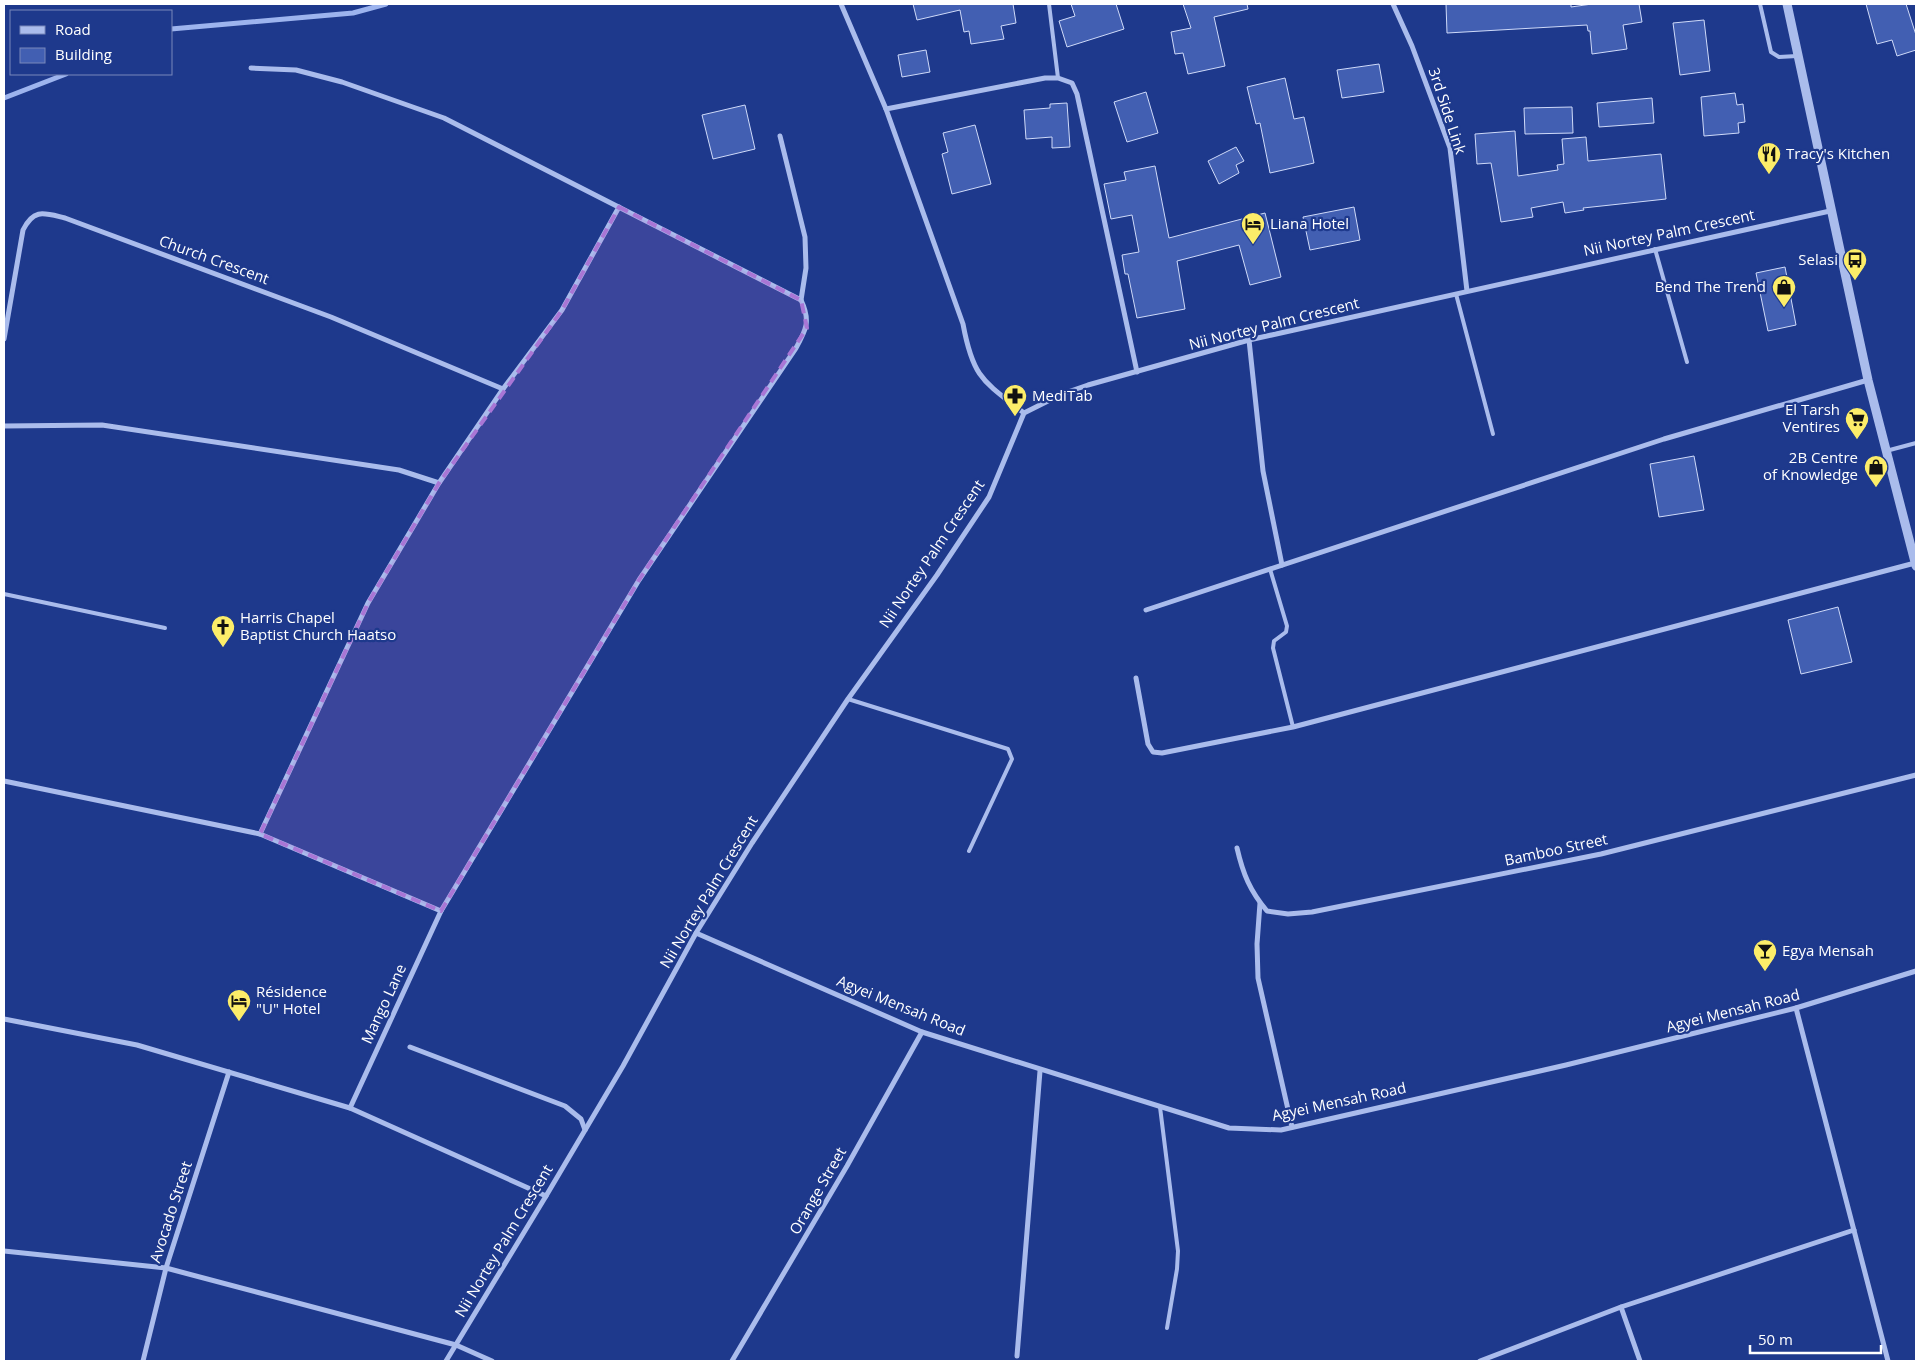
<svg xmlns="http://www.w3.org/2000/svg" width="1920" height="1365" viewBox="0 0 1920 1365" font-family="'Open Sans',sans-serif">
  <rect width="100%" height="100%" fill="#1e398c"/>
  <g fill="none" stroke-linecap="round" stroke-linejoin="round">
    <g stroke="#9db4ee" stroke-width="5">
      <path d="M171 29 353 13 386 4"/>
      <path d="M4 98 66 74"/>
    </g>
  </g>
  <g fill="#425fb2" stroke="#cfdaf9">
    <path d="M913 4H1013L1016 23 1001 26 1004 39 971 44 969 31 964 32 960 10 917 20Z"/>
    <path d="M1071 4H1116L1124 29 1067 47 1059 21 1075 16Z"/>
    <path d="M1183 4H1247L1248 9 1214 17 1225 66 1188 74 1183 53 1175 54 1171 32 1191 28Z"/>
    <path d="M1446 4H1571V7L1592 4H1639L1642 22 1623 25 1627 49 1592 54 1590 31H1588L1587 25 1447 33Z"/>
    <path d="M1866 4H1906L1916 35V50L1897 56 1892 40 1877 44Z"/>
    <path d="M1704 20 1710 71 1680 75 1673 23Z"/>
    <path d="M926 50 930 72 902 77 898 55Z"/>
    <path d="M1379 64 1384 92 1342 98 1337 70Z"/>
    <path d="M1285 78 1294 119 1304 117 1314 163 1270 173 1260 123 1256 124 1247 87Z"/>
    <path d="M1146 92 1158 133 1127 142 1114 102Z"/>
    <path d="M1735 93 1737 105 1743 104 1745 122 1738 123 1739 133 1704 136 1701 97Z"/>
    <path d="M1652 98 1654 123 1599 127 1597 103Z"/>
    <path d="M1067 103 1070 147 1052 148V137L1026 139 1024 110 1050 108V104Z"/>
    <path d="M745 105 755 149 713 159 702 115Z"/>
    <path d="M1572 107 1573 133 1525 134 1524 108Z"/>
    <path d="M975 125 991 184 952 194 942 154 948 152 943 133Z"/>
    <path d="M1515 131 1518 176 1558 170 1557 165 1564 164 1562 139 1586 137 1588 161 1661 154 1666 199 1583 208 1584 210 1565 213 1563 202 1531 208 1533 217 1501 222 1491 163 1477 164 1475 134Z"/>
    <path d="M1236 147 1244 161 1236 165 1239 173 1219 184 1208 161Z"/>
    <path d="M1155 166 1169 238 1265 213 1281 277 1250 285 1239 245 1177 261 1185 309 1137 318 1128 274H1125L1122 255 1139 252 1132 215 1111 219 1104 184 1126 180 1124 172Z"/>
    <path d="M1354 207 1360 240 1310 250 1303 217Z"/>
    <path d="M1785 267 1796 325 1768 331 1756 273Z"/>
    <path d="M1694 456 1704 510 1659 517 1650 464Z"/>
    <path d="M1838 607 1852 662 1801 674 1788 620Z"/>
  </g>
  <g fill="none" stroke-linecap="round" stroke-linejoin="round">
    <g stroke="#aabcec" stroke-width="4">
      <path d="M1049 4 1058 78"/>
      <path d="M1760 4 1771 52 1779 57 1797 56"/>
      <path d="M1655 249 1687 362"/>
      <path d="M1456 294 1493 434"/>
      <path d="M1886 451 1916 443"/>
      <path d="M1270 569 1287 626 1286 632 1274 641 1273 648 1293 727"/>
      <path d="M4 594 165 628"/>
      <path d="M848 699 1008 749 1012 759 969 851"/>
      <path d="M1160 1107 1178 1251 1177 1269 1167 1328"/>
    </g>
    <g stroke="#aabcec" stroke-width="5">
      <path d="M841 4 886 109"/>
      <path d="M1393 4 1412 46 1450 148 1467 291"/>
      <path d="M251 68 296 70 342 82 444 118 801 300C811 321 806 330 796 348L639 580 441 911 350 1108"/>
      <path d="M780 136 805 237 806 268 801 300"/>
      <path d="M4 339 23 230C34 208 44 213 65 218L331 317 503 389"/>
      <path d="M1249 340 1263 471 1282 565"/>
      <path d="M1024 413C983 381 973 378 963 324L886 109 1045 78H1058L1072 83 1077 94 1137 372"/>
      <path d="M4 426 102 425 399 470 439 483"/>
      <path d="M1146 610 1664 439 1868 380"/>
      <path d="M1136 678 1148 744 1153 752 1162 753 1293 727 1915 563"/>
      <path d="M4 781 260 834 441 911"/>
      <path d="M260 834 368 603 439 483 503 389 562 310 619 207"/>
      <path d="M1237 848C1243 874 1250 891 1267 911L1288 914 1312 912 1601 854 1916 775"/>
      <path d="M1260 903 1257 944 1258 978 1292 1127"/>
      <path d="M696 933 922 1032 1229 1128 1281 1130 1566 1065 1796 1008 1916 971"/>
      <path d="M1796 1008 1888 1361"/>
      <path d="M4 1019 137 1045 350 1108 546 1196"/>
      <path d="M410 1047 565 1106 581 1119 585 1130"/>
      <path d="M4 1251 166 1268 456 1345 492 1361"/>
      <path d="M1621 1307 1640 1361"/>
      <path d="M1017 1356 1040 1071"/>
      <path d="M143 1361 166 1268 229 1072"/>
      <path d="M446 1361 546 1196 623 1066 696 933 752 843 848 699 937 575 989 497 1024 413 1062 394 1088 385 1249 340 1830 211"/>
      <path d="M732 1361 847 1166 922 1032"/>
      <path d="M1480 1361 1621 1307 1854 1230"/>
    </g>
    <path stroke="#aabcec" stroke-width="9" d="M1787 4 1868 380 1916 566"/>
  </g>
  <path fill="#a976d5" fill-opacity="0.2" stroke="#a976d5" stroke-width="4" stroke-dasharray="10 6" stroke-linejoin="round" d="M619 207 801 300 807 328 639 580 441 911 260 834 368 603 439 483 562 310Z"/>
  <defs>
    <g id="restaurant-pin" transform="scale(1.25)"><path d="M0 17L-7.5 6A9.5 9.5 0 1 1 7.5 6Z" fill="#fced69" stroke="#1e398c"/><path d="M-5-6h1v4h1v-4h1v4h1v-4h1v5L-1.5 .5V6h-2V.5L-5-1ZM5-6V6H3V1.5H1.5Q1.5-4 5-6Z" fill="#111"/></g>
    <g id="hotel-pin" transform="scale(1.25)"><path d="M0 17L-7.5 6A9.5 9.5 0 1 1 7.5 6Z" fill="#fced69" stroke="#1e398c"/><path d="M-6-4.5h1.5V1H6V5H4.5V3h-9V5H-6ZM-4 0a1.8 1.8 0 1 1 3.6 0ZM.5 0V-2.5h3Q6-2.5 6 0Z" fill="#111"/></g>
    <g id="bus-pin" transform="scale(1.25)"><path d="M0 17L-7.5 6A9.5 9.5 0 1 1 7.5 6Z" fill="#fced69" stroke="#1e398c"/><path d="M-5-6H5V4H4V6H2V4H-2V6H-4V4H-5ZM-3.5-4V0h7V-4ZM-3.5 1.2v1.5H-2V1.2ZM2 1.2v1.5H3.5V1.2Z" fill="#111"/></g>
    <g id="shop-pin" transform="scale(1.25)"><path d="M0 17L-7.5 6A9.5 9.5 0 1 1 7.5 6Z" fill="#fced69" stroke="#1e398c"/><path d="M-5-2.5h2.3a2.7 3.5 0 0 1 5.4 0H5L5.5 6h-11ZM-1.5-2.5h3a1.5 2.3 0 0 0-3 0Z" fill="#111"/></g>
    <g id="pharmacy-pin" transform="scale(1.25)"><path d="M0 17L-7.5 6A9.5 9.5 0 1 1 7.5 6Z" fill="#fced69" stroke="#1e398c"/><path d="M-2-6h4v4h4v4h-4v4h-4v-4h-4v-4h4Z" fill="#111"/></g>
    <g id="supermarket-pin" transform="scale(1.25)"><path d="M0 17L-7.5 6A9.5 9.5 0 1 1 7.5 6Z" fill="#fced69" stroke="#1e398c"/><path d="M-6-5.5h2.5l.6 2H6L4.5 2H-2.5L-4.4-4H-6ZM-1.5 3.2a1.3 1.3 0 1 0 .1 0ZM3 3.2a1.3 1.3 0 1 0 .1 0Z" fill="#111"/></g>
    <g id="church-pin" transform="scale(1.25)"><path d="M0 17L-7.5 6A9.5 9.5 0 1 1 7.5 6Z" fill="#fced69" stroke="#1e398c"/><path d="M-1.2-6h2.4v3.5h3.3v2.4h-3.3V6h-2.4V-.1h-3.3v-2.4h3.3Z" fill="#111"/></g>
    <g id="bar-pin" transform="scale(1.25)"><path d="M0 17L-7.5 6A9.5 9.5 0 1 1 7.5 6Z" fill="#fced69" stroke="#1e398c"/><path d="M-6-5H6L.8 .8V4.5H3.5V6h-7V4.5H-.8V.8Z" fill="#111"/></g>
  </defs>
  <g fill-rule="evenodd">
    <use href="#restaurant-pin" x="1769" y="154"/>
    <use href="#hotel-pin" x="1253" y="224"/>
    <use href="#bus-pin" x="1855" y="260"/>
    <use href="#shop-pin" x="1784" y="287"/>
    <use href="#pharmacy-pin" x="1015" y="396"/>
    <use href="#supermarket-pin" x="1857" y="419"/>
    <use href="#shop-pin" x="1876" y="467"/>
    <use href="#church-pin" x="223" y="627"/>
    <use href="#bar-pin" x="1765" y="951"/>
    <use href="#hotel-pin" x="239" y="1001"/>
  </g>
  <g text-anchor="middle" stroke-width="4.5" stroke-linejoin="round" paint-order="stroke">
    <g font-size="15" fill="#fff" stroke="#1e398c">
      <text transform="translate(1447 111) rotate(72)" y="5">3rd Side Link</text>
      <text transform="translate(1669 233) rotate(-12)" y="5">Nii Nortey Palm Crescent</text>
      <text transform="translate(214 260) rotate(20)" y="5">Church Crescent</text>
      <text transform="translate(1274 324) rotate(-14)" y="5">Nii Nortey Palm Crescent</text>
      <text transform="translate(932 554) rotate(-56)" y="5">Nii Nortey Palm Crescent</text>
      <text transform="translate(1556 850) rotate(-12)" y="5">Bamboo Street</text>
      <text transform="translate(709 892) rotate(-59)" y="5">Nii Nortey Palm Crescent</text>
      <text transform="translate(384 1004) rotate(-65)" y="5">Mango Lane</text>
      <text transform="translate(901 1006) rotate(22)" y="5">Agyei Mensah Road</text>
      <text transform="translate(1733 1011) rotate(-14)" y="5">Agyei Mensah Road</text>
      <text transform="translate(1339 1102) rotate(-12)" y="5">Agyei Mensah Road</text>
      <text transform="translate(818 1191) rotate(-60)" y="5">Orange Street</text>
      <text transform="translate(171 1212) rotate(-72)" y="5">Avocado Street</text>
      <text transform="translate(504 1241) rotate(-59)" y="5">Nii Nortey Palm Crescent</text>
    </g>
    <g font-size="15" fill="#fff" stroke="#1e398c" text-anchor="start">
      <text x="1786" y="159">Tracy's Kitchen</text>
      <text x="1270" y="229">Liana Hotel</text>
      <text x="1838" y="265" text-anchor="end">Selasi</text>
      <text x="1766" y="292" text-anchor="end">Bend The Trend</text>
      <text x="1032" y="401">MediTab</text>
      <text x="1840" y="415" text-anchor="end">El Tarsh<tspan x="1840" dy="17">Ventires</tspan></text>
      <text x="1858" y="463" text-anchor="end">2B Centre<tspan x="1858" dy="17">of Knowledge</tspan></text>
      <text x="240" y="623">Harris Chapel<tspan x="240" dy="17">Baptist Church Haatso</tspan></text>
      <text x="1782" y="956">Egya Mensah</text>
      <text x="256" y="997">Résidence<tspan x="256" dy="17">"U" Hotel</tspan></text>
    </g>
  </g>
  <rect width="1920" height="1365" fill="none" stroke="#ffffff" stroke-width="10"/>
  <rect x="10" y="10" width="162" height="65" fill="#1e398c" stroke="#7888ba"/>
  <rect x="20" y="26" width="25" height="8" fill="#aabcec" stroke="#7888ba"/>
  <text x="55" y="35" font-size="15" fill="#ffffff">Road</text>
  <rect x="20" y="48" width="25" height="15" fill="#425fb2" stroke="#7888ba"/>
  <text x="55" y="60" font-size="15" fill="#ffffff">Building</text>
  <path d="M1750 1345v8h131v-8" fill="none" stroke="#ffffff" stroke-width="2.5"/>
  <text x="1758" y="1345" font-size="15" fill="#ffffff" stroke="#1e398c" stroke-width="4" paint-order="stroke">50 m</text>
</svg>
